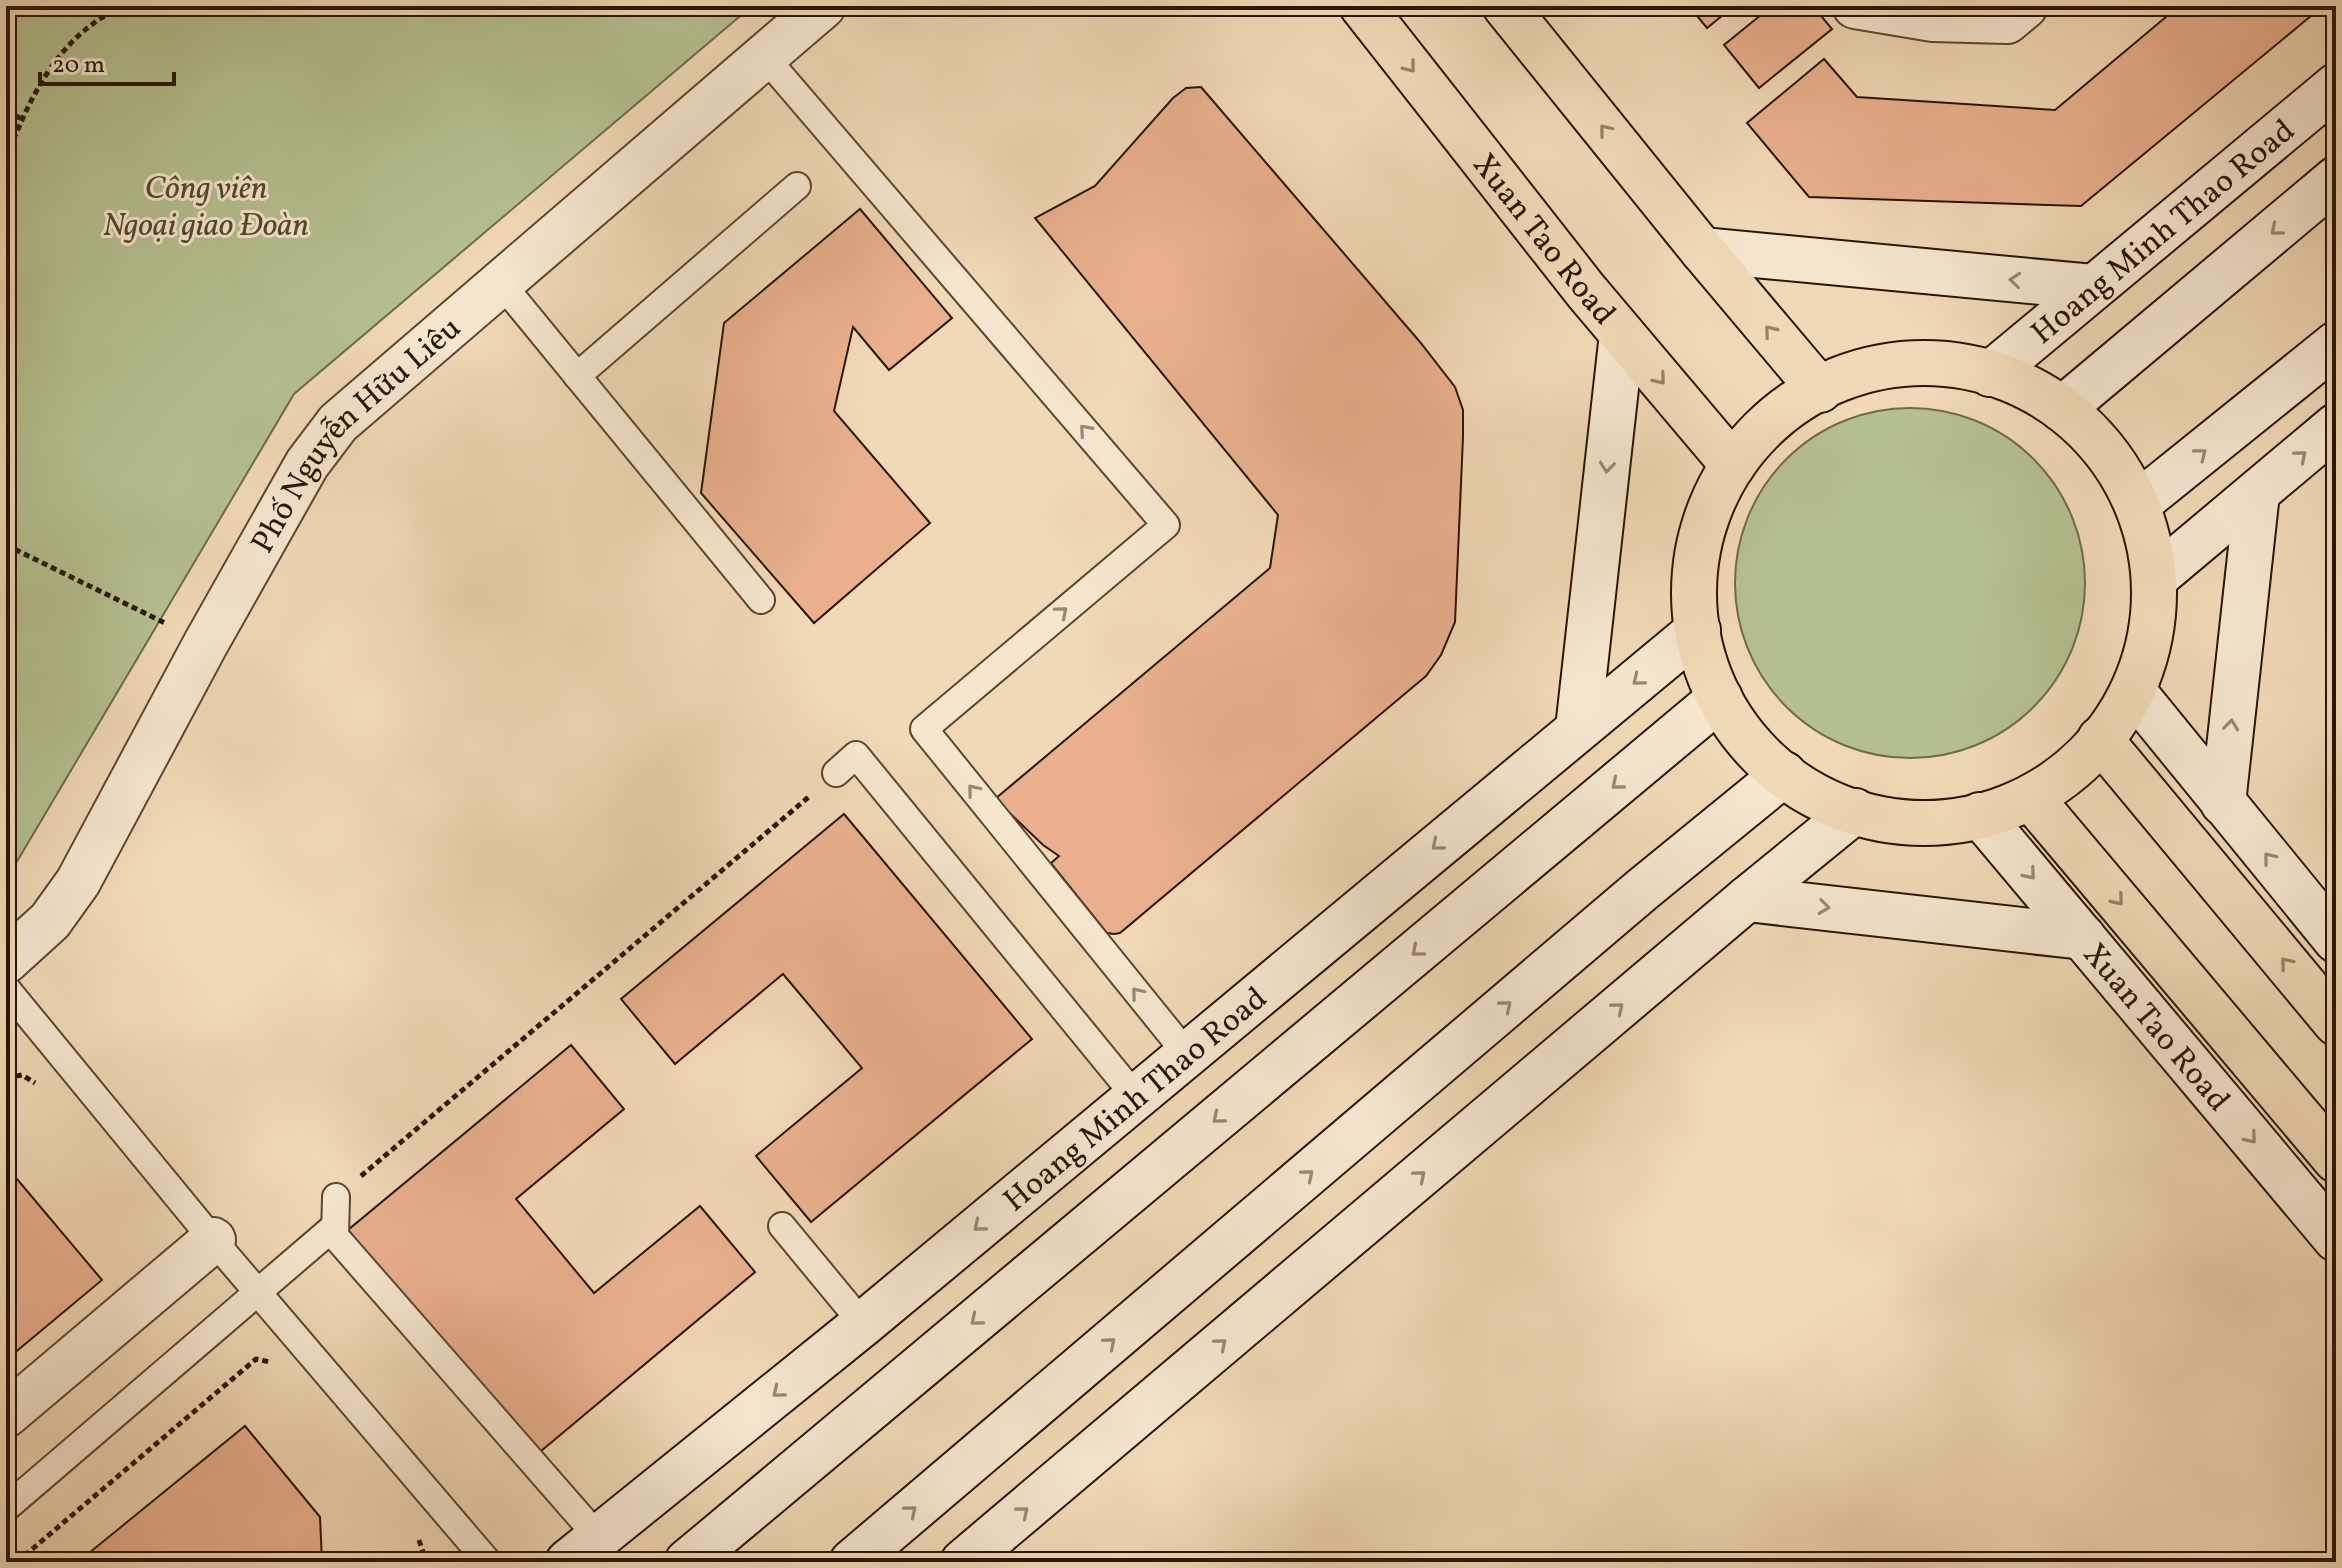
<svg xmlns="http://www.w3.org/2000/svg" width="2342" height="1568" viewBox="0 0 2342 1568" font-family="Vollkorn,serif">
  <rect width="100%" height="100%" fill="#f1d8b6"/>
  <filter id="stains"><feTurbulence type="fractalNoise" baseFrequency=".0025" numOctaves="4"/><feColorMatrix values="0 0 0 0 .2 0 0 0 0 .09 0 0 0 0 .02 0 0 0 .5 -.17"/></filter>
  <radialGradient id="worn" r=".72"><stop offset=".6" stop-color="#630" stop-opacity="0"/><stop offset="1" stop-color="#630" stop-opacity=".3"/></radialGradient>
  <g fill="#b5c091" stroke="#6f6a4a" stroke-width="2">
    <path d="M6 6H752L294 394 6 880Z"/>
    <circle cx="1910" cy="583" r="175"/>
  </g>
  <g fill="#eab08e" stroke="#291502" stroke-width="2">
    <path d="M1689 6H1734L1707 28Z"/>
    <path d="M1772 6H1813L1832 29 1759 88 1724 45Z"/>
    <path d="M2179 6H2323L2081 206 1809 197 1747 123 1824 59 1857 97 2055 110Z"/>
    <path d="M1201 87 1420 342 1455 387 1463 410V437L1455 622 1441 655 1426 676 1120 933 1114 934 1107 933 1051 863 1059 856 1043 845 995 799 1270 568 1278 515 1035 218 1095 186 1173 98 1186 88Z"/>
    <path d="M860 209 952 318 889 370 853 327 834 411 930 523 814 623 701 493 724 323Z"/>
    <path d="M844 814 1032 1039 811 1222 756 1156 862 1068 783 974 675 1064 621 999Z"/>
    <path d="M571 1045 624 1109 516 1199 594 1293 700 1206 755 1272 535 1456 348 1230Z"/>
    <path d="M6 1166 102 1280 6 1360Z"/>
    <path d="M245 1426 320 1517 322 1562H78Z"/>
  </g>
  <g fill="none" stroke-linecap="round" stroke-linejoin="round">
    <g stroke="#5b462f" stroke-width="30">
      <g id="lane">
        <path d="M764 56 1166 525 924 729 1186 1053"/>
        <path d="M501 283 761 600"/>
        <path d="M577 376 797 186"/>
        <path d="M836 773 856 755 1135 1096"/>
        <path d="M6 988 213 1240 488 1562"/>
        <path d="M336 1197 335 1236 598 1537"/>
        <path d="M782 1226 863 1324"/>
        <path d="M6 1508 335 1226"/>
      </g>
    </g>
    <g stroke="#5b462f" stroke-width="48">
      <g id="street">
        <path d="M1855 6 1933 19 2007 21 2025 6"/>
        <path id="s1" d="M6 961 50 921 78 882 206 643 307 464 338 423 823 6"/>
        <path d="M6 1415 213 1240"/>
      </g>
    </g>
    <g stroke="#291502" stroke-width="48">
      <g id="secondary">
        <path d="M1702 250 2093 287"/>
        <path id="s2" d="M1990 374 2336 86"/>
        <path d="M2062 409 2336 179"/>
        <path d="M2140 502 2336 344"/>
        <path d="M2155 578 2336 426"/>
        <path d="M2133 691 2336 940"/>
        <path d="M1578 729 1622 334"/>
        <path d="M2223 803 2257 493"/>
        <path id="s3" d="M1980 815 2336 1239"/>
        <path d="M1747 899 2083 937"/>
        <path id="s4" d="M568 1562 863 1324 1698 630"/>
        <path d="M687 1562 1720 698"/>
        <path d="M852 1562 1643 889 1784 774"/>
        <path d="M963 1562 1747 899 1855 811"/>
      </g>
    </g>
    <g stroke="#291502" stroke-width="48">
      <g id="primary">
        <path id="s5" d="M1362 6 1586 291 1733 465"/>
        <path d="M1505 6 1702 250 1820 390"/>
        <circle cx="1924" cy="593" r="230"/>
        <path d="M2100 739 2336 1023"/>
        <path d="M2031 798 2336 1160"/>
      </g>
    </g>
    <g stroke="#291502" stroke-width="5" stroke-dasharray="6 4" stroke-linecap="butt">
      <path d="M6 111 22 119"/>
      <path d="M6 158C30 97 59 34 124 6"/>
      <path d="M6 545 167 624"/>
      <path d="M6 1078 22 1075 35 1083"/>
      <path d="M361 1176 811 795"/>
      <path d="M419 1540 423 1552 422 1562"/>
      <path d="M17 1562 256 1359 270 1362"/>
    </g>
    <use href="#lane" stroke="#f6e6d0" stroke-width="26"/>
    <use href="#street" stroke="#f6e6d0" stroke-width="44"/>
    <use href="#secondary" stroke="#f6e6d0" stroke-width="44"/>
    <use href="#primary" stroke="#f1d8b6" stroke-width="44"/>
  </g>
  <defs><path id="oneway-chevron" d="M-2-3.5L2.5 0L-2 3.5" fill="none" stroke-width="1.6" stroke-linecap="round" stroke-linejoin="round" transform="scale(2)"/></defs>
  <g stroke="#978065">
    <use href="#oneway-chevron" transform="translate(1410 67) rotate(52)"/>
    <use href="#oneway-chevron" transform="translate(1605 130) rotate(-129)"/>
    <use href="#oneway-chevron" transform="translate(1770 331) rotate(-130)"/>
    <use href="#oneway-chevron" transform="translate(1660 379) rotate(50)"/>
    <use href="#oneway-chevron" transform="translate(2118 900) rotate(50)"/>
    <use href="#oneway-chevron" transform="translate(2286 963) rotate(-130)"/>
  </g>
  <g stroke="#9a8873">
    <use href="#oneway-chevron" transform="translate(2276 230) rotate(140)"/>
    <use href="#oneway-chevron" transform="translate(2015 280) rotate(-175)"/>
    <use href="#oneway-chevron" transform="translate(1085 430) rotate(-131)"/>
    <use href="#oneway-chevron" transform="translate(2201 454) rotate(-38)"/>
    <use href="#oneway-chevron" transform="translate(2301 456) rotate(-40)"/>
    <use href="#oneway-chevron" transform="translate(1607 467) rotate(96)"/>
    <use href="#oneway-chevron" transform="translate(1062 612) rotate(-40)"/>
    <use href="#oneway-chevron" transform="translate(1638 680) rotate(141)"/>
    <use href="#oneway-chevron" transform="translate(2231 725) rotate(-84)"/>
    <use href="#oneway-chevron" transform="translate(1617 784) rotate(140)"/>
    <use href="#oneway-chevron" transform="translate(973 790) rotate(-129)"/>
    <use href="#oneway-chevron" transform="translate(1437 845) rotate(140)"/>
    <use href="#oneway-chevron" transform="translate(2269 858) rotate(-129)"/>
    <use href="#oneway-chevron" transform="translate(2030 874) rotate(50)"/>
    <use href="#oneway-chevron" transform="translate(1824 907) rotate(7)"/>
    <use href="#oneway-chevron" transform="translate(1417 951) rotate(140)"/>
    <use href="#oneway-chevron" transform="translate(1137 993) rotate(-129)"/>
    <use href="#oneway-chevron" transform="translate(1506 1006) rotate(-40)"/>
    <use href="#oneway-chevron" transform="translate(1618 1008) rotate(-40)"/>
    <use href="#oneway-chevron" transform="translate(1218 1118) rotate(140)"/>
    <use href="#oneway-chevron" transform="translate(2251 1138) rotate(50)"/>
    <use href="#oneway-chevron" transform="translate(1308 1175) rotate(-40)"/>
    <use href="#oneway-chevron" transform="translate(1420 1176) rotate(-40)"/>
    <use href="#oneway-chevron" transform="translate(979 1226) rotate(140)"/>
    <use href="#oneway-chevron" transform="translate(976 1320) rotate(140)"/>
    <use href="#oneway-chevron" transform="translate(1110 1343) rotate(-40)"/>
    <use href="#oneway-chevron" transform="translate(1221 1344) rotate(-40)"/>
    <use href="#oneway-chevron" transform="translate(778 1392) rotate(141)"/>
    <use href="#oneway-chevron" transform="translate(911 1511) rotate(-40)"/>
    <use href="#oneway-chevron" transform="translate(1023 1512) rotate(-40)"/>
  </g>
  <g text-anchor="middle" stroke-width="6" stroke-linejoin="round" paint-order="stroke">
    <g font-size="32" font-style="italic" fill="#53482d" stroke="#f6e6d0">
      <text x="206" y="198">Công viên<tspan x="206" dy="37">Ngoại giao Đoàn</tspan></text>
    </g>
    <g font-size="32" fill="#291502" stroke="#f6e6d0">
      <text dy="11" stroke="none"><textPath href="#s2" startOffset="224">Hoang Minh Thao Road</textPath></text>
      <text dy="11" stroke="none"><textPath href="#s5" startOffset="296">Xuan Tao Road</textPath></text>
      <text dy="11" stroke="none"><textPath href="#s1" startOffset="638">Phố Nguyễn Hữu Liêu</textPath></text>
      <text dy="11" stroke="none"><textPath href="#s3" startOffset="276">Xuan Tao Road</textPath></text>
      <text dy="11" stroke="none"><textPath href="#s4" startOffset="732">Hoang Minh Thao Road</textPath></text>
    </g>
  </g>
  <rect width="2342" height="1568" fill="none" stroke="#f1d8b6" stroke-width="32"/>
  <rect x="8" y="8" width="2326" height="1552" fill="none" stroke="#291502" stroke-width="4"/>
  <rect x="16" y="16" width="2310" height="1536" fill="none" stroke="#291502" stroke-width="2"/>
  <path d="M40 72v12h134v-12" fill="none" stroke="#291502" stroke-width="4"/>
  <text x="52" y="72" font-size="24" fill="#291502" stroke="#f6e6d0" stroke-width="6" paint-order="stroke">20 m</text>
  <rect width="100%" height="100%" filter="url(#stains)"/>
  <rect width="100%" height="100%" fill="url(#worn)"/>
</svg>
